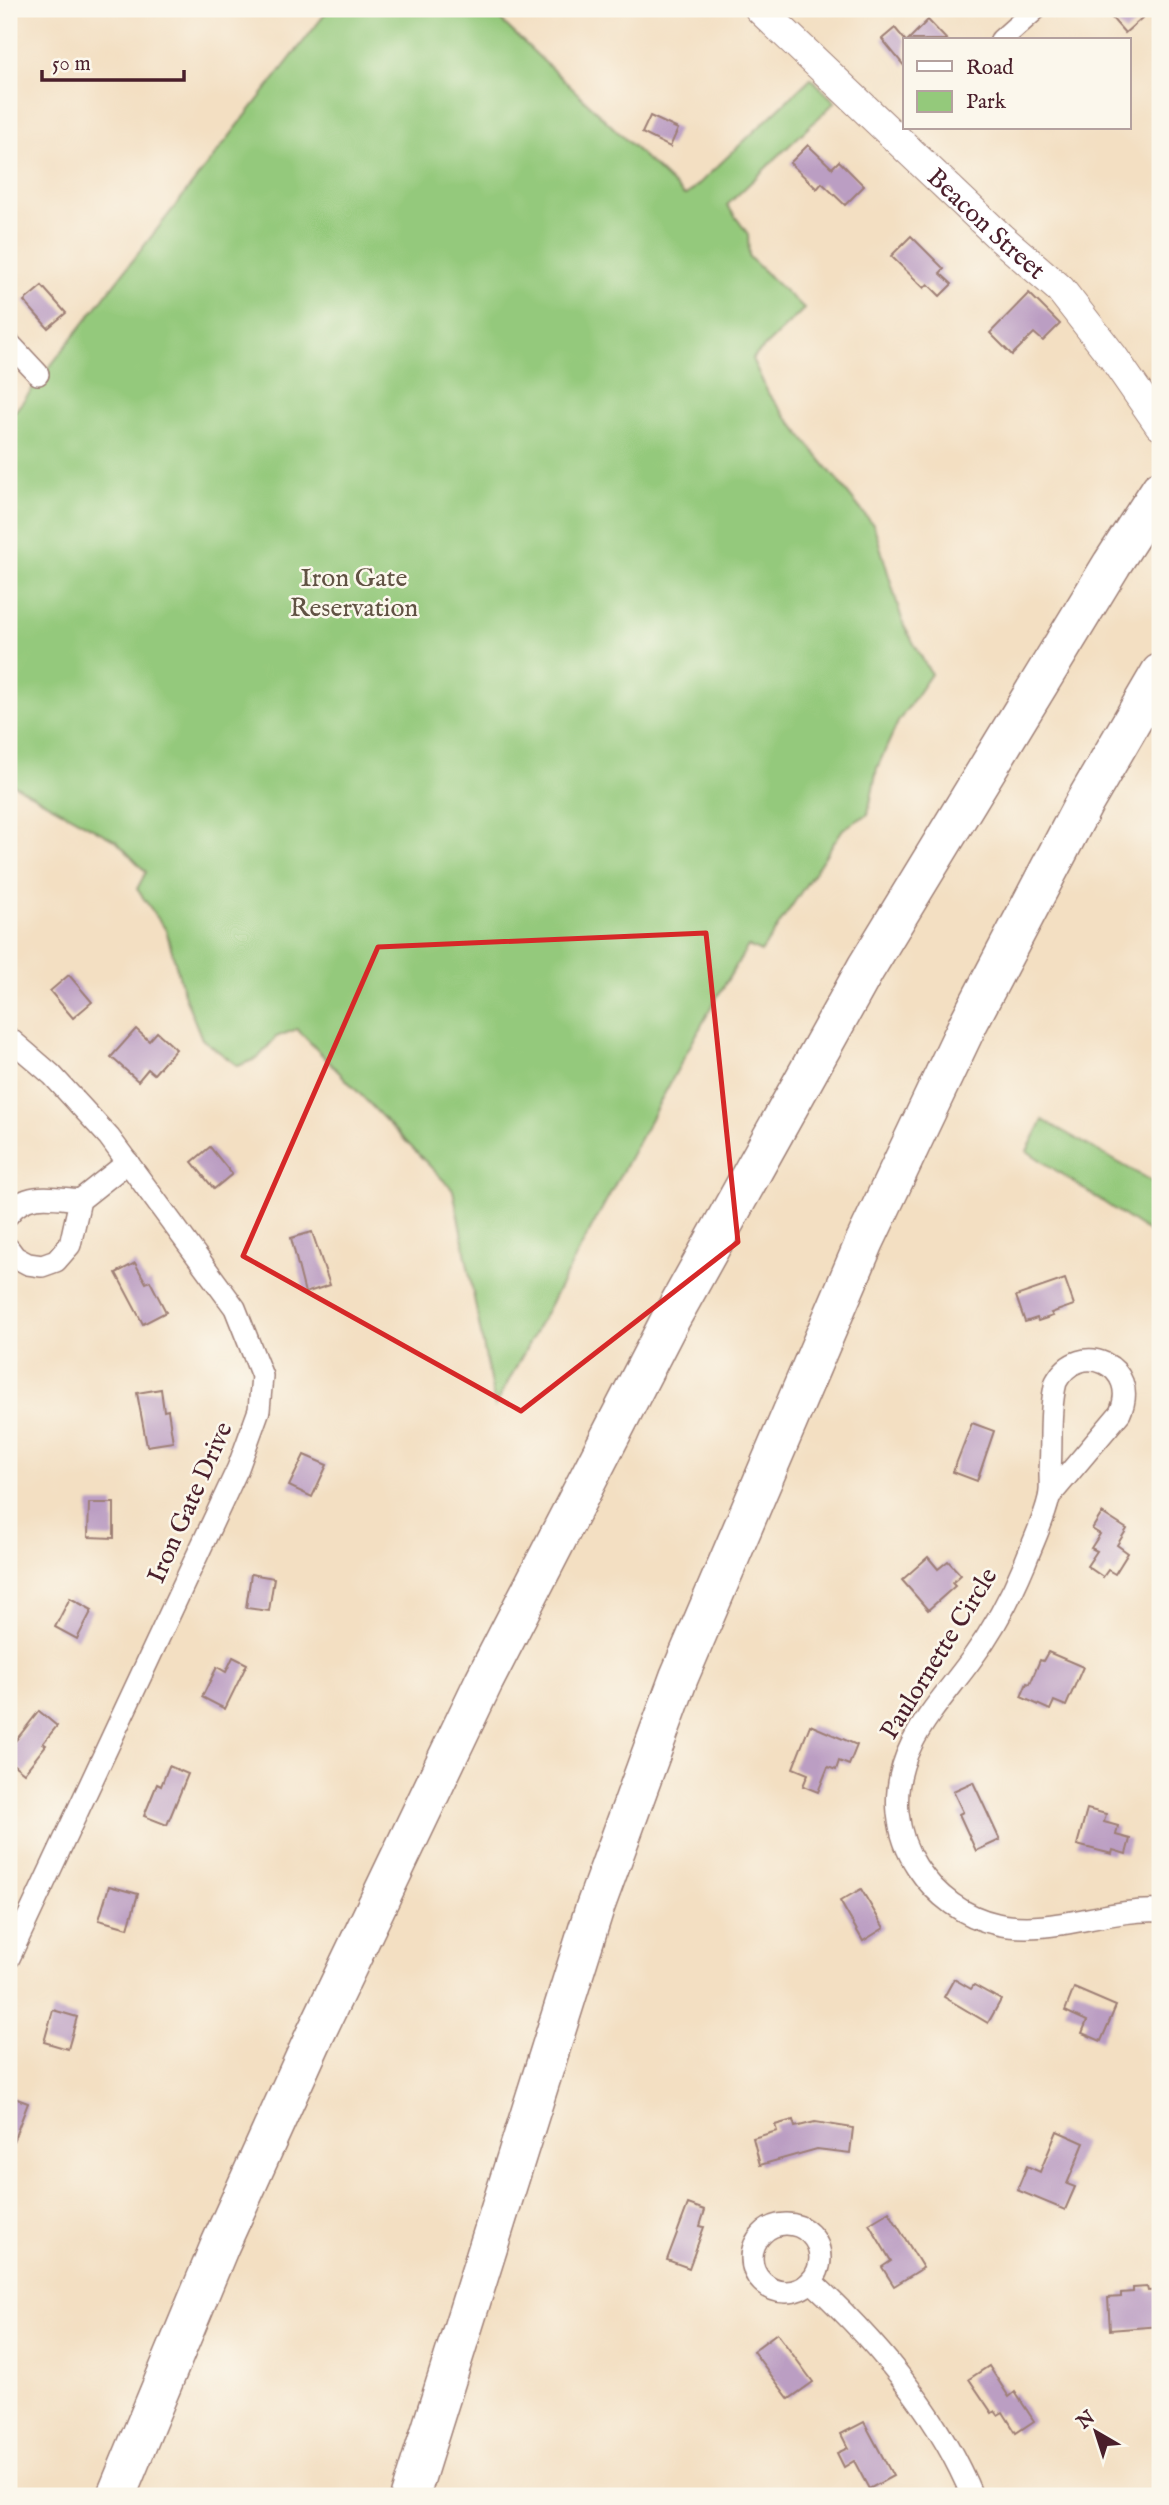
<svg xmlns="http://www.w3.org/2000/svg" width="1169" height="2505" viewBox="0 0 1169 2505" font-family="'IM FELL English',serif">
  <rect width="100%" height="100%" fill="#fbf7ec"/>
  <filter id="ink" filterUnits="userSpaceOnUse"><feTurbulence type="fractalNoise" baseFrequency=".0143" numOctaves="2"/><feDisplacementMap in="SourceGraphic" scale="14" xChannelSelector="R" yChannelSelector="G"/><feConvolveMatrix kernelMatrix="1 2 1 2 8 2 1 2 1" color-interpolation-filters="sRGB"/></filter>
  <filter id="wash" filterUnits="userSpaceOnUse"><feTurbulence type="fractalNoise" baseFrequency=".00686" numOctaves="4" result="noise"/><feDisplacementMap in="SourceGraphic" scale="28" xChannelSelector="R" yChannelSelector="G"/><feGaussianBlur stdDeviation="1.57" result="paint"/><feColorMatrix in="noise" values="0 0 0 0 0 0 0 0 0 0 0 0 0 0 0 0 0 1.4 0 .05"/><feComposite in="paint" operator="in"/></filter>
  <g filter="url(#wash)">
    <rect width="100%" height="100%" fill="#f3dfc2"/>
    <g fill="#94c97b" stroke="#6f7453" stroke-width="2">
      <path d="M329 9H489L684 195H687L811 78 835 102 727 205 748 234 749 257 804 309 752 359 769 395 874 526 904 626 931 674 898 722 877 768 868 814 843 829 761 952 748 946 713 1004 495 1406 453 1190 297 1029 276 1037 258 1058 238 1066 202 1039 185 997 166 930 137 889 146 872 116 841 9 782V419Z"/>
      <path d="M1043 1120 1160 1186V1240L1027 1151Z"/>
    </g>
    <g id="blocks">
      <g fill="#bb9ec3">
        <path d="M1104 9H1152L1125 33Z"/>
        <path d="M928 20 947 40H908Z"/>
        <path d="M895 28 905 40V67L882 39Z"/>
        <path d="M650 116 678 129 670 147 642 133Z"/>
        <path d="M808 145 832 168 839 161 864 186 845 205 822 183 817 189 790 163Z"/>
        <path d="M911 236 944 269 940 273 952 284 940 296 928 284 924 288 891 256Z"/>
        <path d="M42 286 66 313 48 328 24 301Z"/>
        <path d="M1029 293 1060 324 1043 341 1034 333 1012 355 990 333Z"/>
        <path d="M69 975 92 1002 73 1018 50 991Z"/>
        <path d="M136 1029 149 1041 157 1032 176 1049 154 1074 148 1069 138 1081 111 1057Z"/>
        <path d="M210 1147 232 1174 214 1189 192 1162Z"/>
        <path d="M312 1232 330 1285 305 1293 291 1238Z"/>
        <path d="M135 1263 146 1283 150 1281 166 1312 143 1324 116 1273Z"/>
        <path d="M1065 1279 1074 1305 1051 1313 1053 1316 1038 1321 1037 1318 1025 1322 1016 1296Z"/>
        <path d="M161 1389 164 1411 168 1410 173 1442 147 1446 137 1393Z"/>
        <path d="M972 1423 994 1431 977 1481 953 1472Z"/>
        <path d="M304 1455 327 1465 312 1497 289 1486Z"/>
        <path d="M89 1503H114V1538L88 1537Z"/>
        <path d="M1102 1513 1127 1529 1117 1545 1128 1553 1115 1574 1108 1570 1103 1577 1087 1566 1097 1551 1091 1548 1100 1534 1092 1529Z"/>
        <path d="M928 1557 938 1569 948 1561 961 1575 952 1583 955 1586 928 1610 902 1580Z"/>
        <path d="M251 1574 274 1578 269 1611 246 1608Z"/>
        <path d="M70 1598 92 1610 77 1639 55 1627Z"/>
        <path d="M1048 1652 1083 1667 1066 1706 1054 1701 1050 1710 1021 1697 1027 1683 1030 1684 1040 1660 1043 1661Z"/>
        <path d="M233 1657 247 1664 225 1709 202 1697 217 1667 226 1672Z"/>
        <path d="M39 1711 57 1726 43 1743 46 1745 24 1773 9 1761V1749Z"/>
        <path d="M810 1725 857 1745 849 1765 839 1761 836 1770 828 1767 818 1792 803 1786 808 1774 793 1768Z"/>
        <path d="M169 1766 188 1774 167 1825 144 1816 157 1784 161 1786Z"/>
        <path d="M973 1782 1000 1840 976 1851 959 1814 963 1812 953 1791Z"/>
        <path d="M1087 1809 1106 1814 1104 1822 1118 1826 1116 1835 1130 1839 1126 1854 1113 1850 1112 1854 1077 1845Z"/>
        <path d="M109 1886 138 1894 128 1928 99 1920Z"/>
        <path d="M861 1889 884 1928 863 1941 840 1901Z"/>
        <path d="M954 1979 971 1989 974 1985 1001 2000 988 2023 944 1997Z"/>
        <path d="M1074 1988 1116 2006 1101 2041 1082 2033 1087 2021 1065 2011Z"/>
        <path d="M53 2010 77 2017 68 2049 44 2042Z"/>
        <path d="M9 2096 28 2103 10 2149H9Z"/>
        <path d="M793 2120 795 2127 815 2122 853 2128 850 2153 817 2149 760 2165 753 2138 777 2131 775 2125Z"/>
        <path d="M1057 2131 1084 2143 1067 2184 1075 2187 1065 2210 1017 2190 1027 2166 1040 2172Z"/>
        <path d="M688 2204 705 2210 700 2226 704 2227 689 2268 667 2260Z"/>
        <path d="M889 2212 923 2268 894 2286 882 2267 891 2261 869 2224Z"/>
        <path d="M1147 2287 1148 2291 1160 2290V2326L1110 2330 1108 2298 1121 2297V2293L1133 2292V2288Z"/>
        <path d="M777 2333 813 2382 789 2399 753 2351Z"/>
        <path d="M989 2366 1009 2397 1015 2392 1034 2421 1016 2433 1003 2412 998 2415 995 2411 992 2413 969 2379Z"/>
        <path d="M864 2422 893 2476 869 2489 854 2461 844 2467 837 2453 848 2448 841 2434Z"/>
      </g>
    </g>
  </g>
  <g filter="url(#ink)">
    <use href="#blocks" fill-opacity="0" stroke="#9e7f76" stroke-width="2"/>
    <g fill="none" stroke-linecap="round" stroke-linejoin="round">
      <g stroke="#9e7f76" stroke-width="24">
        <g id="street">
          <path d="M1001 40 1036 9"/>
          <path d="M9 343 38 374"/>
          <path d="M9 1038 52 1075 109 1137 235 1308 262 1376 259 1410 238 1468 9 1958"/>
          <path d="M9 1214C26 1190 55 1198 80 1200"/>
          <path d="M9 1249 15 1257 28 1264 42 1266 56 1261 70 1245 80 1200 128 1162"/>
          <path d="M1049 1497 1120 1413C1141 1367 1080 1337 1056 1382 1049 1410 1052 1443 1050 1472 1050 1480 1051 1490 1049 1498 1044 1520 1033 1542 1025 1563 1011 1597 993 1630 971 1660 936 1708 892 1749 898 1813 900 1832 907 1852 917 1867 936 1896 964 1917 997 1924 1051 1936 1106 1908 1160 1911"/>
          <circle cx="786" cy="2258" r="34"/>
          <path d="M811 2281C876 2341 938 2413 972 2496"/>
        </g>
      </g>
      <g stroke="#9e7f76" stroke-width="32">
        <g id="secondary">
          <path id="s1" d="M760 9 1001 238 1060 289 1113 357 1160 425"/>
        </g>
      </g>
      <g stroke="#9e7f76" stroke-width="41">
        <g id="highway">
          <path d="M116 2496 220 2245 314 2037 484 1681 669 1322 866 968 1112 564 1160 490"/>
          <path d="M410 2496 594 1910 679 1677 865 1241 969 1022 1083 805 1160 673"/>
        </g>
      </g>
      <use href="#street" stroke="#fff" stroke-width="21"/>
      <use href="#secondary" stroke="#fff" stroke-width="30"/>
      <use href="#highway" stroke="#fff" stroke-width="38"/>
    </g>
  </g>
  <path fill="none" stroke="#d62828" stroke-width="5" stroke-linejoin="round" d="M706 933 738 1242 521 1411 243 1256 378 947Z"/>
  <g text-anchor="middle" stroke-width="5" stroke-linejoin="round" paint-order="stroke">
    <g font-size="26" fill="#4a1f2b" stroke="#fbf7ec">
      <text dy="9" stroke="none"><textPath href="#s1" startOffset="312">Beacon Street</textPath></text>
      <text transform="translate(189 1502) rotate(-66)" y="9">Iron Gate Drive</text>
      <text transform="translate(938 1653) rotate(-58)" y="9">Paulornette Circle</text>
    </g>
    <g font-size="26" fill="#605243" stroke="#fbf7ec">
      <text x="354" y="586">Iron Gate<tspan x="354" dy="30">Reservation</tspan></text>
    </g>
  </g>
  <rect width="1169" height="2505" fill="none" stroke="#fbf7ec" stroke-width="35"/>
  <rect x="903" y="38" width="228" height="91" fill="#fbf7ec" stroke="#b4a19f" stroke-width="2"/>
  <rect x="917" y="61" width="35" height="10" fill="#ffffff" stroke="#b4a19f" stroke-width="2"/>
  <text x="966" y="74" font-size="21" fill="#4a1f2b">Road</text>
  <rect x="917" y="91" width="35" height="21" fill="#94c97b" stroke="#b4a19f" stroke-width="2"/>
  <text x="966" y="108" font-size="21" fill="#4a1f2b">Park</text>
  <g transform="translate(1096 2432) rotate(321)" stroke="#fbf7ec" stroke-width="5" paint-order="stroke">
  <path d="M0-5L12 26L0 18L-12 26Z" fill="#4a1f2b"/>
  <text y="-10" font-size="19" font-weight="bold" text-anchor="middle" fill="#4a1f2b">N</text>
  </g>
  <path d="M42 70v10h142v-10" fill="none" stroke="#4a1f2b" stroke-width="3.5"/>
  <text x="52" y="70" font-size="21" fill="#4a1f2b" stroke="#fbf7ec" stroke-width="5" paint-order="stroke">50 m</text>
</svg>
